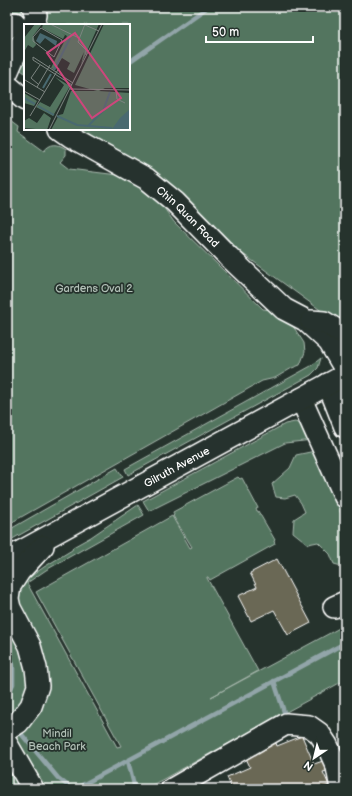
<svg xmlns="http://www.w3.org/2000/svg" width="352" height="796" viewBox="0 0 352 796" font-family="'Balsamiq Sans',sans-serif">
  <rect width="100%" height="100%" fill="#26332d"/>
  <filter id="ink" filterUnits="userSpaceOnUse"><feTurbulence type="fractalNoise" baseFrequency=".025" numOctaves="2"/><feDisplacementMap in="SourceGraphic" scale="8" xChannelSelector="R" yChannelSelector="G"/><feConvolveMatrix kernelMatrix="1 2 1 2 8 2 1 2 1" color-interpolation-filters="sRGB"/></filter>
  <g filter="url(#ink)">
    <g fill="#53745f" stroke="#a9baaf">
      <path d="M7 7H345V328L71 129H129V25H25V73L7 60Z"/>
      <path d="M7 118 19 127 18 132 44 151C50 143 58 143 66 149V155L60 162 69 169 118 175 141 185 159 201 174 222 263 309 272 310 291 323 304 343 305 352 300 365 292 368 275 378 262 381 7 525Z"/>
      <path d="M321 358 318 368 311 375 128 475 125 469 311 366Z"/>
      <path d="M295 422 303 425 313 440 285 443 149 511 143 501 285 424Z"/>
      <path d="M315 451 340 498V512L345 517V567L334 564 330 554 318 542 308 544 293 532 294 519 305 512 301 503 295 495 285 498 276 497 272 484 290 468 296 455Z"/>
      <path d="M117 468 123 477 7 542V531Z"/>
      <path d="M238 477 240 479 242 478 258 508 256 509 257 511H258L275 540 274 541 275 544 210 580 208 577H207V578L258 671 211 697 345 625V680L145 789H7V580H26L44 567 72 550 73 547 91 537 138 505 144 515 46 570 27 583 117 747 121 746 36 592 172 516 190 548 192 547 173 516 174 515 173 512Z"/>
    </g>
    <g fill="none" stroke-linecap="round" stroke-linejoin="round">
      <g stroke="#92a5a9" stroke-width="4.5">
        <path d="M129 62 208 7"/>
        <path d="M7 647 13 665V684L7 697"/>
        <path d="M274 681 285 715"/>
        <path d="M18 730 58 778 72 789"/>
        <path d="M128 761 135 789"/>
        <path d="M75 789 345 643"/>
      </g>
    </g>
    <g fill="#6b6854" stroke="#fff">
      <path d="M277 559 311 623 288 635 274 610 251 621 238 596 257 587 250 573Z"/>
      <path d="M302 736 314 764 323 761 327 771 323 772 329 785 319 789H232L227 777 250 767 245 756 276 743 277 746Z"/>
    </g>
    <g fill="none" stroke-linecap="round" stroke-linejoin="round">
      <g stroke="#fff" stroke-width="24">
        <g id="minor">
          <path d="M33 25 36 15 33 7"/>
          <path d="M7 28 15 23"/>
          <path d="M7 73 17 50 25 38"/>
          <path d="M7 85 25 100"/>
          <path id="s1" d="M60 129 70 136 147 179 175 202 229 257 284 309 305 320 329 342 345 369"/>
          <path d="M311 321 324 322 345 335"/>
          <path d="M328 384 345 427"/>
          <path d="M301 399 345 497"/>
          <path id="s2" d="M7 559 345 375"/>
          <path d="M334 607 345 602"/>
          <path d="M7 730 18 723 31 706 38 686 36 668 30 646 10 608 8 599 10 586 19 572 43 546"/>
          <path d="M7 744 33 789"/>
          <path d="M172 789 286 724 309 726 319 733 327 745 337 767 341 789"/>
        </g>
      </g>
      <use href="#minor" stroke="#26332d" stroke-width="21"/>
    </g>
  </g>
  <g text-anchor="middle" stroke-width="3.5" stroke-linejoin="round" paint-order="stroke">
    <g font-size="11" fill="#fff" stroke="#26332d">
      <text dy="4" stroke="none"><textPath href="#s1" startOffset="156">Chin Quan Road</textPath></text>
      <text dy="4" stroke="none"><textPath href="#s2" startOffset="193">Gilruth Avenue</textPath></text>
    </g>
    <g font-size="11" fill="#b2c0b7" stroke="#26332d">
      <text x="94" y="292">Gardens Oval 2</text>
      <text x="57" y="737">Mindil<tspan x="57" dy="13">Beach Park</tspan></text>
    </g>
  </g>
  <g transform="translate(24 24)">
    <rect width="106" height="106" fill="#26332d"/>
    <path d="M11 0H18L9 12 12 21 9 24 4 21 0 28V14ZM19 0H75L57 41 60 28 50 49 43 45 46 39 38 34 31 46 27 44 43 12 36 8 41 11 39 15 18 4ZM80 0H106V64H81L75 67 106 69V106H27L35 91 39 90 47 67H73L51 61ZM31 53 46 62 29 92 12 83 16 78 26 83 40 61ZM0 69 13 77 10 82 0 79ZM20 89 27 94 23 106 0 104V97L5 94 13 99Z" fill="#53745f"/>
    <path d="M16 9 33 17 32 22 21 14 16 20 12 17ZM106 85V106L88 105 96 94Z" fill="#496970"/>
    <path fill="none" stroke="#496970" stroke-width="2" d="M30 46 46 14M19 64 27 50M0 74 11 80M14 82 30 91M33 92 53 101 88 104M64 102 79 87 86 68"/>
    <path fill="none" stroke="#7d8581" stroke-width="1" d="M26 0 55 14M61 0 54 18 62 26V31M61 1 75 7M17 4 38 16 30 33 9 17V13ZM1 56 21 68M14 60 7 54 16 41M48 61 9 36V33L49 59M13 63 26 41M46 65 106 66M0 67 16 76M92 67 93 75 101 79M6 92 35 44M25 106 78 0"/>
    <path fill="#ce467c" fill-opacity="0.15" stroke="#ce467c" stroke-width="2" d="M51 9 97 74 68 94 23 29Z"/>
    <rect width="106" height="106" fill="none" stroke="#fff" stroke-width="2"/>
  </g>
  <rect width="352" height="796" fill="none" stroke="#26332d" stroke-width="24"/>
  <rect x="12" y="12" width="328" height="772" fill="none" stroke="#fff" stroke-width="1.5" filter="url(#ink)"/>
  <g transform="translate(314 758) rotate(215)" stroke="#26332d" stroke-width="3" paint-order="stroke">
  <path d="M0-3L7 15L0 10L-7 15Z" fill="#ffffff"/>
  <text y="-6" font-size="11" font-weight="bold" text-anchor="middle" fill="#ffffff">N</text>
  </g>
  <path d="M206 36v6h107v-6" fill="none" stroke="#ffffff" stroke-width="2"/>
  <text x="212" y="36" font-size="12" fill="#ffffff" stroke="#26332d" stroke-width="3" paint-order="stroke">50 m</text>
</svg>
